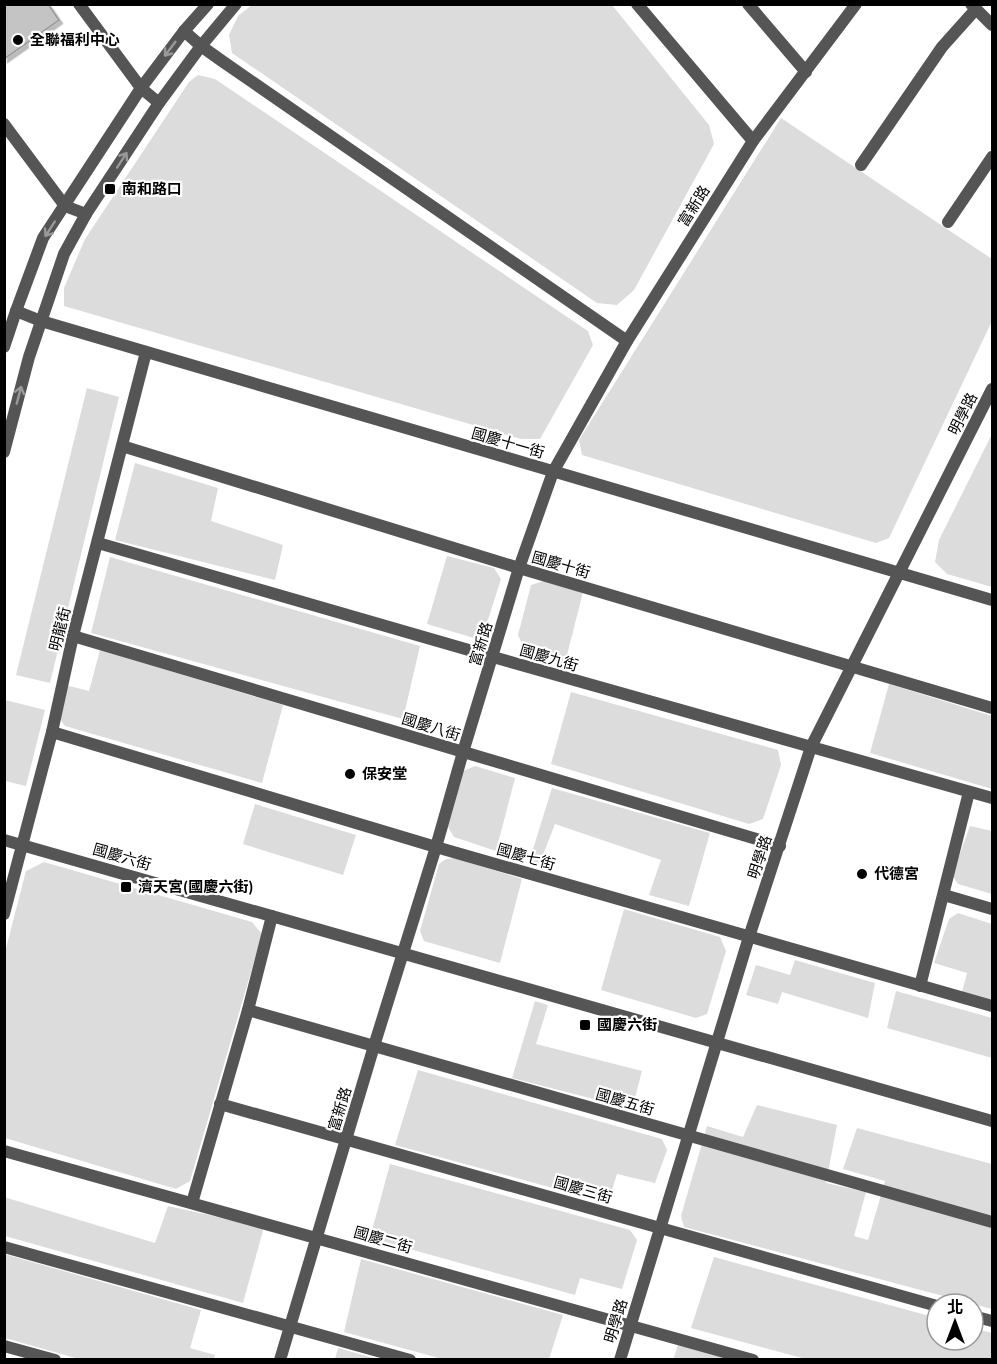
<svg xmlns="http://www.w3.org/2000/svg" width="997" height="1364" viewBox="0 0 997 1364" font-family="'Source Sans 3','Noto Sans TC',sans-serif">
  <defs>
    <filter id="shadow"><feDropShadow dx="3.5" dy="3.5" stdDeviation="0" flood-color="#0004"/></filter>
  </defs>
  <rect width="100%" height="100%" fill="#fff"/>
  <g fill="#dcdcdc">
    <path d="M253 4 612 5 709 125 714 144 634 290 617 305 597 303 232 53 229 35 238 16Z"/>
    <path d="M198 75 215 79 588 331 593 345 540 439H521L64 306V288L85 239 189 82Z"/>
    <path d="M781 118 992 259V321L889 538 876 543 582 455 579 440Z"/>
    <path d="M87 388 119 397 50 683 16 675Z"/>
    <path d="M992 434V587L947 574 935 562 939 540Z"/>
    <path d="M135 463 218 488 211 521 283 545 275 580 115 540Z"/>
    <path d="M447 556 494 568 501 579 484 632 474 638 427 624Z"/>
    <path d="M110 557 420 646 403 719 91 633Z"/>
    <path d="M544 581 583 592 565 663 525 651 518 635 531 585Z"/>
    <path d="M100 650 283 705 262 783 65 726 60 719 65 685 89 691Z"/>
    <path d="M889 684 992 716V789L870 753Z"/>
    <path d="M571 692 778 750 781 765 763 819 749 824 551 764Z"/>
    <path d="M5 700 45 710 26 786 5 781Z"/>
    <path d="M475 766 515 778 496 851 454 837 448 827 463 771Z"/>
    <path d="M552 788 710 833 689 906 649 895 661 860 555 824 539 865 529 862Z"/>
    <path d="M255 804 356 835 343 875 243 844Z"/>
    <path d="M970 826 992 831V894L958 884 952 875Z"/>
    <path d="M455 858 522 879 500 963 424 941 420 931 439 864 446 859Z"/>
    <path d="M44 862 252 922 262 934 190 1181 176 1189 5 1138V952L26 871Z"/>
    <path d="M624 909 720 937 726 951 707 1014 696 1018 601 990Z"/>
    <path d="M958 913 992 924V1000L962 992 967 973 934 963 949 919Z"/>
    <path d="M795 960 875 983 868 1018 782 992 778 1004 746 995 756 965 790 975Z"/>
    <path d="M896 991 992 1018V1058L887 1028Z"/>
    <path d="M535 1001 548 1005 536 1044 642 1071 632 1109 512 1078Z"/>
    <path d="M418 1070 662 1139 667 1150 655 1183 617 1174 608 1203 395 1145Z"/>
    <path d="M757 1105 837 1125 826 1183 866 1192 854 1236 868 1240 885 1181 843 1169 857 1128 992 1164V1309L684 1227 681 1216 707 1126 743 1137Z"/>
    <path d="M390 1164 630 1230 637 1240 622 1289 580 1278 575 1295 370 1238Z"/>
    <path d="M4 1197 155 1243 168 1206 264 1227 243 1303 5 1236Z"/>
    <path d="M4 1254 201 1310 190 1348 215 1355 214 1359H79L5 1338Z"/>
    <path d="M714 1257 937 1318V1340H973V1328L992 1333V1359H806L691 1328Z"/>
    <path d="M361 1259 563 1315 549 1359H442L344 1332Z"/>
    <path d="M678 1345 734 1360H673Z"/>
    <path d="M338 1348 377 1359H335Z"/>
  </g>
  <path fill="#c4c4c4" stroke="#999" stroke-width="1.5" filter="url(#shadow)" d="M4 4H48L59 20 4 59Z"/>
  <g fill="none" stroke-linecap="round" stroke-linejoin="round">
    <g stroke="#555" stroke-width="12">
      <path d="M79 4 141 88 159 103"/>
      <path d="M637 4 753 141"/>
      <path d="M748 4 806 72"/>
      <path d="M971 4 992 25"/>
      <path d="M184 31 201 46 222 61 627 341"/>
      <path d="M4 124 65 206 86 214"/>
      <path d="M861 165 942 47 976 9"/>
      <path d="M948 222 992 157"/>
      <path d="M16 311 41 321 992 600"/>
      <path d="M4 347 16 311 43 238 141 88 184 31 208 4"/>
      <path d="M122 446 519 568 992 708"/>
      <path d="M4 452 29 357 64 254 86 214 159 103 201 46 236 4"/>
      <path d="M98 543 493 657 992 798"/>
      <path d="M73 636 780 846"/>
      <path d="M52 732 436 847 992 1006"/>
      <path d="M4 840 992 1121"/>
      <path d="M944 895 992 909"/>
      <path d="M4 914 52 732 73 636 146 352"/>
      <path d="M920 986 969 792"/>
      <path d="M248 1010 992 1222"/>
      <path d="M220 1104 937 1306"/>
      <path d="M4 1151 753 1360"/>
      <path d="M192 1203 248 1010 272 916"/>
      <path d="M4 1247 410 1360"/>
      <path d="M973 1316 992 1321"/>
      <path d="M4 1346 55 1360"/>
      <path d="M280 1360 374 1046 436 847 463 752 519 568 553 472 627 341 753 141 856 4"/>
      <path d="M620 1360 749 937 811 747 992 389"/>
    </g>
  </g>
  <defs><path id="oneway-shaft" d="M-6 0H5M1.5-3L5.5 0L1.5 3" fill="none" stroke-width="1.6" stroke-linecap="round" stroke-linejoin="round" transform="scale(1.5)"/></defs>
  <g stroke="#999">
    <use href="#oneway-shaft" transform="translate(170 49) rotate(127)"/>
    <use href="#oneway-shaft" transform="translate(122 160) rotate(-57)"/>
    <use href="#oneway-shaft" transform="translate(50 229) rotate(123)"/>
    <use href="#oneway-shaft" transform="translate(19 395) rotate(-75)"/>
  </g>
  <g fill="#000" stroke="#fff" stroke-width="2">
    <circle cx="18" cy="40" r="6"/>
    <rect x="104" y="183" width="12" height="12" rx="3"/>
    <circle cx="350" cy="774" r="6"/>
    <circle cx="862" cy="874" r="6"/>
    <rect x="120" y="881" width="12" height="12" rx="3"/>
    <rect x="579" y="1019" width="12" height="12" rx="3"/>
  </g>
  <g text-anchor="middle" stroke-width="4.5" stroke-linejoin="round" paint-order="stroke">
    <g font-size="15" font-weight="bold" fill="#000" stroke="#fff" text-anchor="start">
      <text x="30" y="45">全聯福利中心</text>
      <text x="122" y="194">南和路口</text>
      <text x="362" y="779">保安堂</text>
      <text x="874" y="879">代德宮</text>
      <text x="138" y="892">濟天宮(國慶六街)</text>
      <text x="597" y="1030">國慶六街</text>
    </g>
    <g font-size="15" fill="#000" stroke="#fff">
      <text transform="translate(694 206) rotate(-58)" y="5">富新路</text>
      <text transform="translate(963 414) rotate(-63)" y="5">明學路</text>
      <text transform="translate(508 443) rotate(16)" y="5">國慶十一街</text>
      <text transform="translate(561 565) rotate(16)" y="5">國慶十街</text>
      <text transform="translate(60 629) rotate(-76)" y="5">明龍街</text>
      <text transform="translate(481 644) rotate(-73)" y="5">富新路</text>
      <text transform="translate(549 658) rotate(16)" y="5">國慶九街</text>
      <text transform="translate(431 727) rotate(17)" y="5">國慶八街</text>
      <text transform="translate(122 857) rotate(16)" y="5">國慶六街</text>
      <text transform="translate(526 857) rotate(16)" y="5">國慶七街</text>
      <text transform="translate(760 857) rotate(-72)" y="5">明學路</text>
      <text transform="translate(625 1102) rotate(16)" y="5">國慶五街</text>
      <text transform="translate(340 1109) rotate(-73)" y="5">富新路</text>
      <text transform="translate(583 1190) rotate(16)" y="5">國慶三街</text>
      <text transform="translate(383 1240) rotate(16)" y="5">國慶二街</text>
      <text transform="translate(616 1321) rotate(-73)" y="5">明學路</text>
    </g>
  </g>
  <rect width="997" height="1364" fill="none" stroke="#000000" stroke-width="12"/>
  <g transform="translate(955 1322)"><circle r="28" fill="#ffffff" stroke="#999999" stroke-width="1.5"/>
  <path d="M0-4.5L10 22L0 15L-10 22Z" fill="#000000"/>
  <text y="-9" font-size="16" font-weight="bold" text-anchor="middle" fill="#000000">北</text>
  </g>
</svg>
